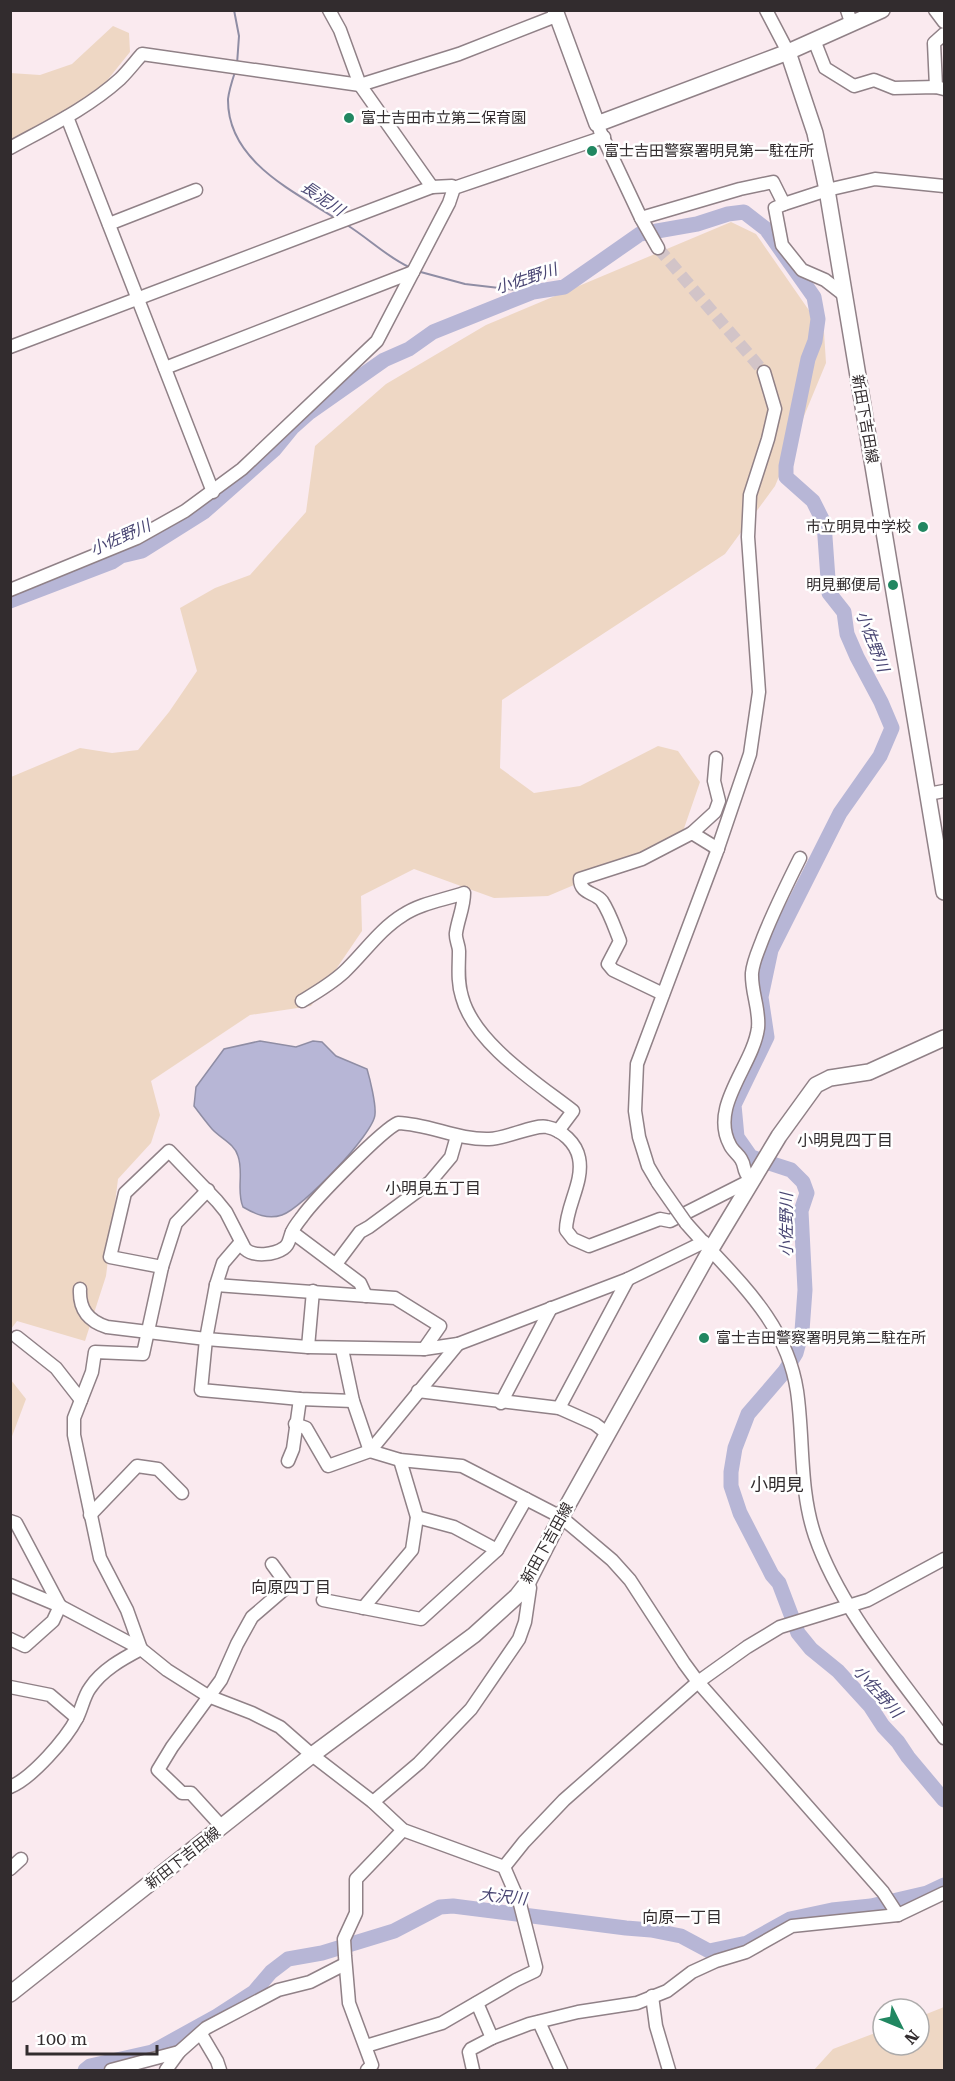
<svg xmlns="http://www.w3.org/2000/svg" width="955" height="2081" viewBox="0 0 955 2081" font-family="'Roboto Serif','Noto Sans JP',serif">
  <rect width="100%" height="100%" fill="#faeaef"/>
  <g fill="#eed7c4">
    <path d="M113 26 129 33 130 52 105 83 68 111 11 145 10 73 40 75 72 64Z"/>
    <path d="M731 222 756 234 824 332 826 363 775 486 725 554 502 700 500 768 534 793 580 786 658 746 678 751 700 782 680 840 548 896 494 898 414 869 361 896 362 931 311 1006 250 1015 151 1081 160 1115 151 1143 118 1179 106 1276 85 1341 17 1321 11 1329V777L80 748 112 753 138 750 169 712 197 671 180 608 215 588 250 575 306 512 315 446 386 384 486 325Z"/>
    <path d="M11 1380 26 1399 11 1439Z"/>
    <path d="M944 2007V2070H814L833 2049 883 2030V2045H919V2017Z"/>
  </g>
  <path fill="#b7b6d6" stroke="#8f8da4" stroke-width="1.5" d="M260 1041 296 1047 313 1041 322 1042 336 1056 367 1069C370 1079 376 1104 375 1114 375 1133 301 1209 282 1215 268 1220 255 1214 243 1207 236 1191 244 1173 238 1156 235 1144 220 1138 212 1129 206 1122 200 1114 194 1106L196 1087 224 1049Z"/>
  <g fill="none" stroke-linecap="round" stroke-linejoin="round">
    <g stroke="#8f8da4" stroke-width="2">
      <path d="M234 10 239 36 237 64"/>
      <path d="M235 72C232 81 229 91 228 99 227 160 291 190 335 218"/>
      <path d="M347 225C368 238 387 257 409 267"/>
      <path d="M417 271 465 284 533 292"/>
    </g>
    <g stroke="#b7b6d6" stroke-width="15">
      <path d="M10 601 112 562 121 556 142 551 204 512 274 450 292 428 310 412 384 360 409 349 433 332 533 292 564 287 640 234 697 224 728 214 744 212 766 229 814 297 818 319 815 341 808 359 786 466V477L813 501 824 523 829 593 844 612 847 634 857 657 881 702 892 728 880 756 840 813 771 950 761 997 767 1037 734 1105 737 1137 751 1157 791 1170 803 1182 807 1193 801 1211 805 1290 802 1331 796 1353 785 1371 748 1414 735 1448 731 1472V1486L740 1513 772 1575 779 1583 798 1633 811 1649 838 1671 870 1706 883 1726 898 1742 908 1757 944 1800"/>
      <path d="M85 2070 90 2066 152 2052 217 2016 254 1992 271 1972 288 1959 322 1953 394 1931 440 1907 453 1906 626 1928 651 1930 681 1936 709 1951 747 1943 790 1919 832 1910 871 1906 927 1893 944 1885"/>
    </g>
    <path stroke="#d2c4c8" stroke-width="12" stroke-dasharray="12 6" stroke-linecap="butt" d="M658 248 764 372"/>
    <g stroke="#908187" stroke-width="15">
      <g id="minor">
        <path d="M329 10 340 30 360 85 432 187"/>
        <path d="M766 10 788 52"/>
        <path d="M847 10 851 22"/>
        <path d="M935 10 944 22"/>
        <path d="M814 40 825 68 854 86 874 80 894 88 936 87 944 89"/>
        <path d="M936 87 934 43 944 34"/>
        <path d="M67 117 213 492"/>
        <path d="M600 131 641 218 658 248"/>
        <path d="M10 148C48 127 88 108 120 79 128 71 135 62 142 54L360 85 459 54 556 16"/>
        <path d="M784 204 827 190 875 179 944 186"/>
        <path d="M641 218 740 189 773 182 784 204 775 208 782 245 802 270 825 280 843 294"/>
        <path d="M109 224 196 190"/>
        <path d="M10 347 432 187 452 186 454 188 604 137"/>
        <path d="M165 368 413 272"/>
        <path d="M10 590 137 538 185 511 242 469 377 341 449 203 454 188"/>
        <path d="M928 794 944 791"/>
        <path d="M692 833 715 812 719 801 714 781 716 758"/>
        <path d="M663 994 613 970 608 964 620 941C615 929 610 913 602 901 595 892 580 894 580 879L642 859 692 833 718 849"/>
        <path d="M302 1001C317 992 331 984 344 972 364 953 380 929 403 915 421 903 444 900 464 893 464 907 458 919 456 933 455 939 459 945 459 951 459 967 457 981 462 997 474 1043 537 1083 573 1111L558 1131"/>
        <path d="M750 1179C742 1170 746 1167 741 1159 738 1154 732 1150 730 1145 709 1106 753 1066 758 1028 760 1009 751 992 752 973 753 961 759 949 763 938 774 910 787 884 800 858"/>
        <path d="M658 1183 648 1166 639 1137 635 1111 637 1064 716 854 750 754 759 692 748 537 750 495 768 439 775 409 764 372"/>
        <path d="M686 1223C731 1275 786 1318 797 1391 804 1439 799 1489 815 1536 840 1609 899 1676 944 1738"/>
        <path d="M292 1232 360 1283 366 1296"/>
        <path d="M241 1242 223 1263 216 1285 206 1339 201 1390 300 1399 353 1401"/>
        <path d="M336 1264 360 1232 369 1227 430 1182 451 1157 457 1136"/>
        <path d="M162 1267 110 1257 125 1193 169 1151 217 1201 226 1212 245 1249C254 1257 274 1255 284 1248 290 1244 289 1238 292 1232 294 1227 299 1221 302 1217 314 1200 383 1129 398 1123 429 1124 458 1140 489 1139 506 1139 534 1124 547 1127 562 1130 576 1143 579 1158 584 1182 566 1206 566 1230L573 1239 589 1246 660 1219 670 1221 755 1178"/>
        <path d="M216 1285 395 1298 440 1326 424 1349"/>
        <path d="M80 1289C79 1309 88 1321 107 1327L206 1339 308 1347 424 1349 458 1344 628 1279 704 1242"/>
        <path d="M17 1337 56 1368 81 1400"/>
        <path d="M308 1347 313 1291"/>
        <path d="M342 1349 353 1401 370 1451"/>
        <path d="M418 1391 559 1408 595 1424 608 1434"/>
        <path d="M501 1403 551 1308"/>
        <path d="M559 1408 628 1279"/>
        <path d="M295 1424 306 1428 328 1466 370 1451 458 1344"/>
        <path d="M370 1451 400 1460 462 1466 561 1517 612 1560 630 1580 684 1663 698 1682 883 1892 898 1915"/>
        <path d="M288 1461 293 1449 300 1399"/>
        <path d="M90 1515 137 1466 158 1469 182 1493"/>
        <path d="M417 1517 454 1527 497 1550"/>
        <path d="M10 1521 16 1523 60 1606"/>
        <path d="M10 1585 60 1606 141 1649 167 1670 208 1696 252 1713 280 1727 312 1755 373 1802 403 1830 504 1867 520 1904 536 1967 535 1971 516 1980 442 2023 366 2046"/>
        <path d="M323 1600 421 1619 497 1550 526 1499"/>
        <path d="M363 1608 412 1550 417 1517 400 1460"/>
        <path d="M10 1639 25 1646 53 1621 60 1606"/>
        <path d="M141 1649 127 1610 100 1558 74 1435V1418L92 1372 95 1352 143 1354 162 1267 176 1223 208 1190"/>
        <path d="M10 1687 50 1695 77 1718"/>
        <path d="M10 1787C32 1778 66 1739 77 1718 82 1708 84 1696 90 1688 102 1670 122 1659 141 1649"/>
        <path d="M373 1802 419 1763 471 1709 519 1639 525 1622 530 1588 528 1582"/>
        <path d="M222 1827 191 1793H182L158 1770 172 1747 221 1680 237 1644 252 1617 288 1586 272 1564"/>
        <path d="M504 1867 524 1842 564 1800 698 1682 747 1647 780 1627 868 1600 944 1559"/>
        <path d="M10 1869 21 1859"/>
        <path d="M652 1996 656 2026 669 2070"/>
        <path d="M477 2003 492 2038 529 2024 578 2012 637 2003 667 1991 692 1972 716 1961 746 1952 792 1926 898 1915 944 1893"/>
        <path d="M539 2022 561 2070"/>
        <path d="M201 2034 217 2061 220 2070"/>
        <path d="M111 2070 179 2052 206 2028 278 1990 310 1982 345 1964"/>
        <path d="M166 2070 179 2052"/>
        <path d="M367 2070 372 2065 349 2003 345 1956 344 1939 356 1913V1879L403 1830"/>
        <path d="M473 2070 469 2052 471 2049 492 2038"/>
      </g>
    </g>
    <g stroke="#908187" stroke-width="18">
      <g id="major">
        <path d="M555 10 597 124 788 52 882 10"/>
        <path d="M788 52 815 133 827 190 944 892"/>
        <path d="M10 1994 312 1755 474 1635 517 1596 528 1582 561 1517 711 1249 779 1136 816 1085 830 1078 869 1072 944 1038"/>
      </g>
    </g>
    <use href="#minor" stroke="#fff" stroke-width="12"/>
    <use href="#major" stroke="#fff" stroke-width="15"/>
    <g stroke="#908187" stroke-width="15" stroke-linecap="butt">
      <path id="minor-bridge" d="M658 1183 686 1223"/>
    </g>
    <use href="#minor-bridge" stroke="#fff" stroke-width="12"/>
  </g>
  <g fill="#218761" stroke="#fff" stroke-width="2">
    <circle cx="349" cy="118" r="6"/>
    <circle cx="592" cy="151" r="6"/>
    <circle cx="923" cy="527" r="6"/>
    <circle cx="893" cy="585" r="6"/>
    <circle cx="704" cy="1338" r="6"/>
  </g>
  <g text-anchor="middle" stroke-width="5" stroke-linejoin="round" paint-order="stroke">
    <g font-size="15" fill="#322c2e" stroke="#fff" text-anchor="start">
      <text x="361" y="123">富士吉田市立第二保育園</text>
      <text x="604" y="156">富士吉田警察署明見第一駐在所</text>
      <text x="911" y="532" text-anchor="end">市立明見中学校</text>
      <text x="881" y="590" text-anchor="end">明見郵便局</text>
      <text x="716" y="1343">富士吉田警察署明見第二駐在所</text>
    </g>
    <g font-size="15" fill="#322c2e" stroke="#fff">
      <text transform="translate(865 419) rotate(80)" y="5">新田下吉田線</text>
      <text transform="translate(547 1543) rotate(-61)" y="5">新田下吉田線</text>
      <text transform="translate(183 1858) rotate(-38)" y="5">新田下吉田線</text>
    </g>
    <g font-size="16" font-style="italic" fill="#494673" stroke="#fff">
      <text transform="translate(323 198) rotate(34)" y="6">長泥川</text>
      <text transform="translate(526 278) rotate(-18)" y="6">小佐野川</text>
      <text transform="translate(120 537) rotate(-24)" y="6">小佐野川</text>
      <text transform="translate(873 641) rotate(69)" y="6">小佐野川</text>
      <text transform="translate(786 1225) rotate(-90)" y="6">小佐野川</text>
      <text transform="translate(878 1691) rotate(48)" y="6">小佐野川</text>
      <text transform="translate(503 1896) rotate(6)" y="6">大沢川</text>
    </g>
    <g font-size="16" fill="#322c2e" stroke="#fff">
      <text x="845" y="1146">小明見四丁目</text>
      <text x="433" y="1194">小明見五丁目</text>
      <text x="291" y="1593">向原四丁目</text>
      <text x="682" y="1923">向原一丁目</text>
    </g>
    <g font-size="18" fill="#322c2e" stroke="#fff">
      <text x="777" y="1491">小明見</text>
    </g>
  </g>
  <rect width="955" height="2081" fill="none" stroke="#322c2e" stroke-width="24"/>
  <g transform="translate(901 2027) rotate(133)"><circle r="28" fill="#ffffff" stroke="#adabab" stroke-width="1.5"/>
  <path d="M0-4.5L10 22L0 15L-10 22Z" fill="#218761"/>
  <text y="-9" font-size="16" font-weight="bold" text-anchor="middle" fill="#322c2e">N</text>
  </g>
  <path d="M27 2045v9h130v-9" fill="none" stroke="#322c2e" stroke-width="3"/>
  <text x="36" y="2045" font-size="18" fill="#322c2e" stroke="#ffffff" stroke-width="4.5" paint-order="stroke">100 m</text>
</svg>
